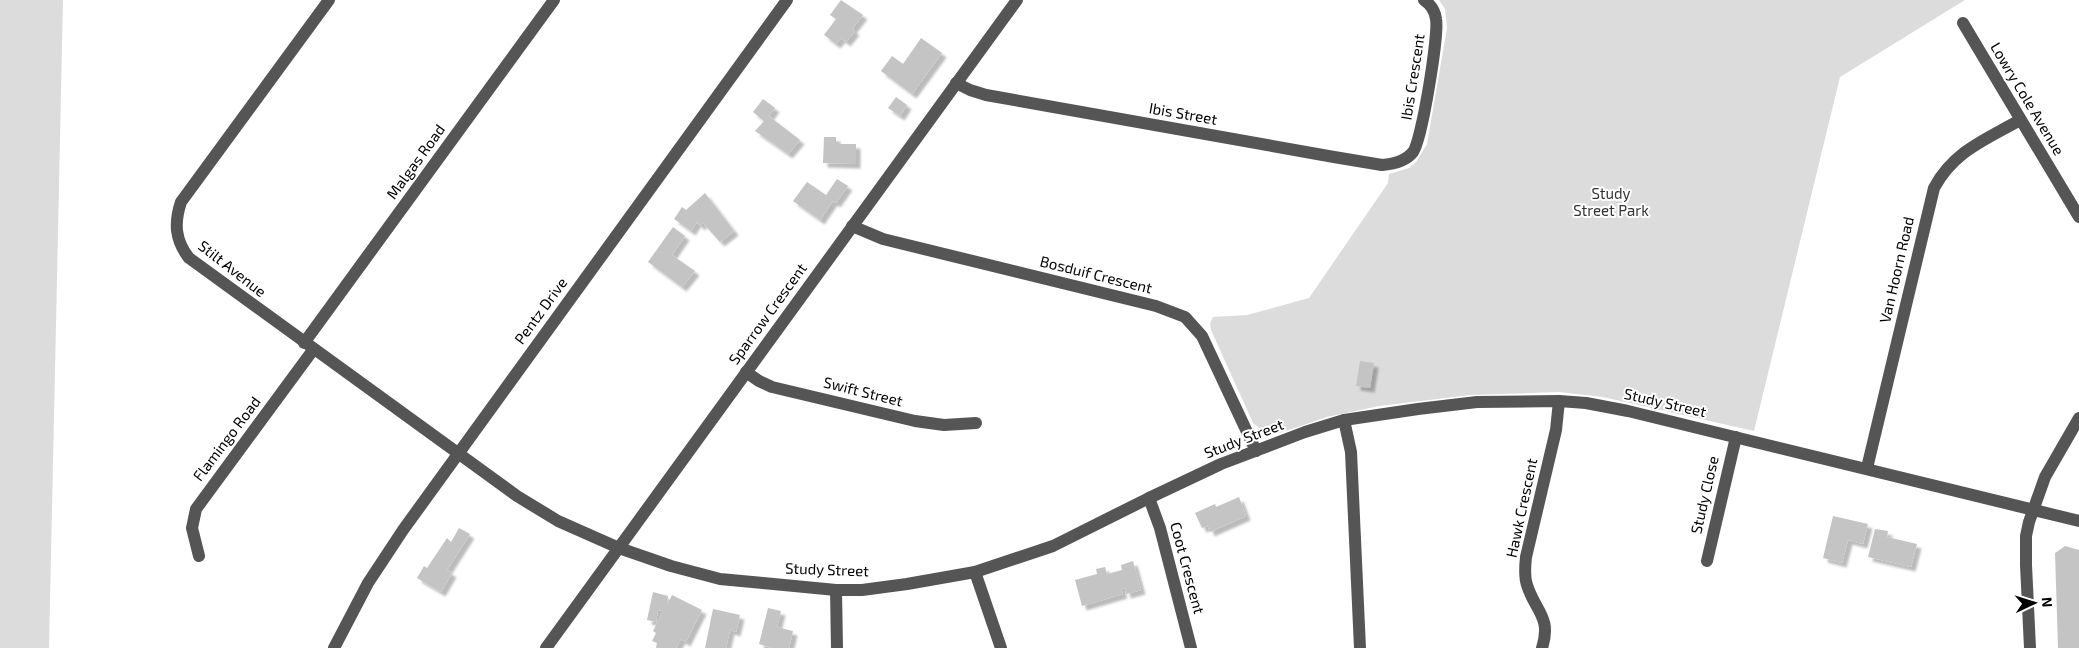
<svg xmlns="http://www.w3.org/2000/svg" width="2079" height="648" viewBox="0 0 2079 648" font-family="'Exo 2',sans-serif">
  <defs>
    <filter id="shadow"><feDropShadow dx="4.5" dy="4.5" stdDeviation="1" flood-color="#0004"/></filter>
  </defs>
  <rect width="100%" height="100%" fill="#fff"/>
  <g fill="#dcdcdc">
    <path d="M0 0H63L49 648H0Z"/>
    <path d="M1439 0H1965L1840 77 1754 431 1603 397 1559 392 1471 395 1379 406 1327 417 1280 433H1266L1253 423 1211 330 1210 323 1213 317 1247 315 1309 298 1388 183 1389 174 1409 168 1416 162 1427 144 1447 28 1445 9Z"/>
  </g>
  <g fill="#c4c4c4" filter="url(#shadow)">
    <path d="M841 0 863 15 852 29 855 31 846 42 841 38 836 44 824 35 836 19 830 15Z"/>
    <path d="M921 38 942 53 912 94 881 71 892 56 903 64Z"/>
    <path d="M896 97 907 105 900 116 888 108Z"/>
    <path d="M763 99 775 108 769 116 800 140 788 154 755 131 764 121 753 112Z"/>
    <path d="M824 137H836V144H856V164L823 163Z"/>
    <path d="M837 179 848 186 836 203 833 201 820 220 793 201 807 182 826 195Z"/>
    <path d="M705 193 734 231 720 242 703 223 700 226 697 222 691 231 674 219 682 207 686 210Z"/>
    <path d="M673 227 685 236 672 255 695 271 682 287 648 262Z"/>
    <path d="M1360 361 1374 363 1370 388 1356 386Z"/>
    <path d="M1239 497 1246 516 1210 532 1208 526 1202 528 1195 513 1215 504 1216 507Z"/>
    <path d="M1833 516 1868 524 1863 544 1848 540 1842 563 1823 558Z"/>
    <path d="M459 528 470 534 447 570 452 573 441 592 417 578 424 566 427 568 447 538 451 542Z"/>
    <path d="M1875 529 1888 531 1887 537 1917 544 1911 567 1868 557Z"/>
    <path d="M2065 546 2079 550V648H2058L2055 553Z"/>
    <path d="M1133 561 1141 590 1126 594 1125 588 1121 589 1123 594 1082 606 1075 580 1097 574 1096 569 1105 567 1107 574 1122 570 1121 565Z"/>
    <path d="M653 592 668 596 667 605 672 595 702 610 686 642 681 639 676 648H656L657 643 652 641 656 633 653 631 663 611 658 610 656 622 647 620Z"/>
    <path d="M768 608 781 611 777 627 793 631 789 648H772L759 644Z"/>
    <path d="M713 609 740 615 736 632 730 630 726 648H705Z"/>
  </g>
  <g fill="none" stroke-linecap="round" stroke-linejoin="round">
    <g stroke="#555" stroke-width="12">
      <path d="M329 0 181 202C174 223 175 240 189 258L517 496 558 521 619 548 671 566 720 579 763 583 836 590H862L907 584 975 572 1053 546 1149 498 1221 464 1305 432 1344 420 1418 409 1477 402 1559 401 1586 403 1628 411 2079 521"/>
      <path d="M1963 23 2079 217"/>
      <path d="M956 83 970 90 986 95 1334 157 1382 165C1394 164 1406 161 1413 152 1422 140 1439 34 1436 19 1435 11 1430 4 1424 0"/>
      <path d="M852 226 883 239 1156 306 1185 317 1202 336 1256 451"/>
      <path d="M304 343 554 0"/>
      <path d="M746 372 759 381 772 387 915 421 944 425 976 423"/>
      <path d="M1344 420 1351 452 1360 648"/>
      <path d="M1867 468 1934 188C1954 151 1985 140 2020 120"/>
      <path d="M1149 498 1160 528 1191 648"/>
      <path d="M199 556 192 528 196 509 313 350"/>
      <path d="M1707 561 1736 437"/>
      <path d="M975 572 1001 648"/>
      <path d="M836 590 837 648"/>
      <path d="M334 648 368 583 403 530 787 0"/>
      <path d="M546 648 1017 0"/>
      <path d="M1542 648C1552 617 1535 611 1527 585 1524 576 1525 566 1526 557L1556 430 1559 401"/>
      <path d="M2030 648 2026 565V536L2029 522 2045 477 2079 418"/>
    </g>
  </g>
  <g text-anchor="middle" stroke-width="4" stroke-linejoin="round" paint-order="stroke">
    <g font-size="15" fill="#000" stroke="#fff">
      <text transform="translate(1413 77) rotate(-81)" y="5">Ibis Crescent</text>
      <text transform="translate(2027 99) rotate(59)" y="5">Lowry Cole Avenue</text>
      <text transform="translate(1183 114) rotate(10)" y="5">Ibis Street</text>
      <text transform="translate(416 162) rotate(-54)" y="5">Malgas Road</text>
      <text transform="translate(232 269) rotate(38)" y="5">Stilt Avenue</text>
      <text transform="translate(1897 270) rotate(-77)" y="5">Van Hoorn Road</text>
      <text transform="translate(1096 275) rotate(14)" y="5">Bosduif Crescent</text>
      <text transform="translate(541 311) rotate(-54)" y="5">Pentz Drive</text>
      <text transform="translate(768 314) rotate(-54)" y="5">Sparrow Crescent</text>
      <text transform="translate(863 392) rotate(14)" y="5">Swift Street</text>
      <text transform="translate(1665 403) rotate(13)" y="5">Study Street</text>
      <text transform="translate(227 439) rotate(-53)" y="5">Flamingo Road</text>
      <text transform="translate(1244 439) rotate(-21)" y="5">Study Street</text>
      <text transform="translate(1705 495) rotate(-77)" y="5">Study Close</text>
      <text transform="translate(1522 508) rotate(-78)" y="5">Hawk Crescent</text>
      <text transform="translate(1187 568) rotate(75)" y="5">Coot Crescent</text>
      <text transform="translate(827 570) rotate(2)" y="5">Study Street</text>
    </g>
    <g font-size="15" fill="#333" stroke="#fff">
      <text x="1611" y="199">Study<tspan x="1611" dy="17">Street Park</tspan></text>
    </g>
  </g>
  <g transform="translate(2034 603) rotate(86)" stroke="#ffffff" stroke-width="4" paint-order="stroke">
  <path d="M0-4L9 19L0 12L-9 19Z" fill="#000000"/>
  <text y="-8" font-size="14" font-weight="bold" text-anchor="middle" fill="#000000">N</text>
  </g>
</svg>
